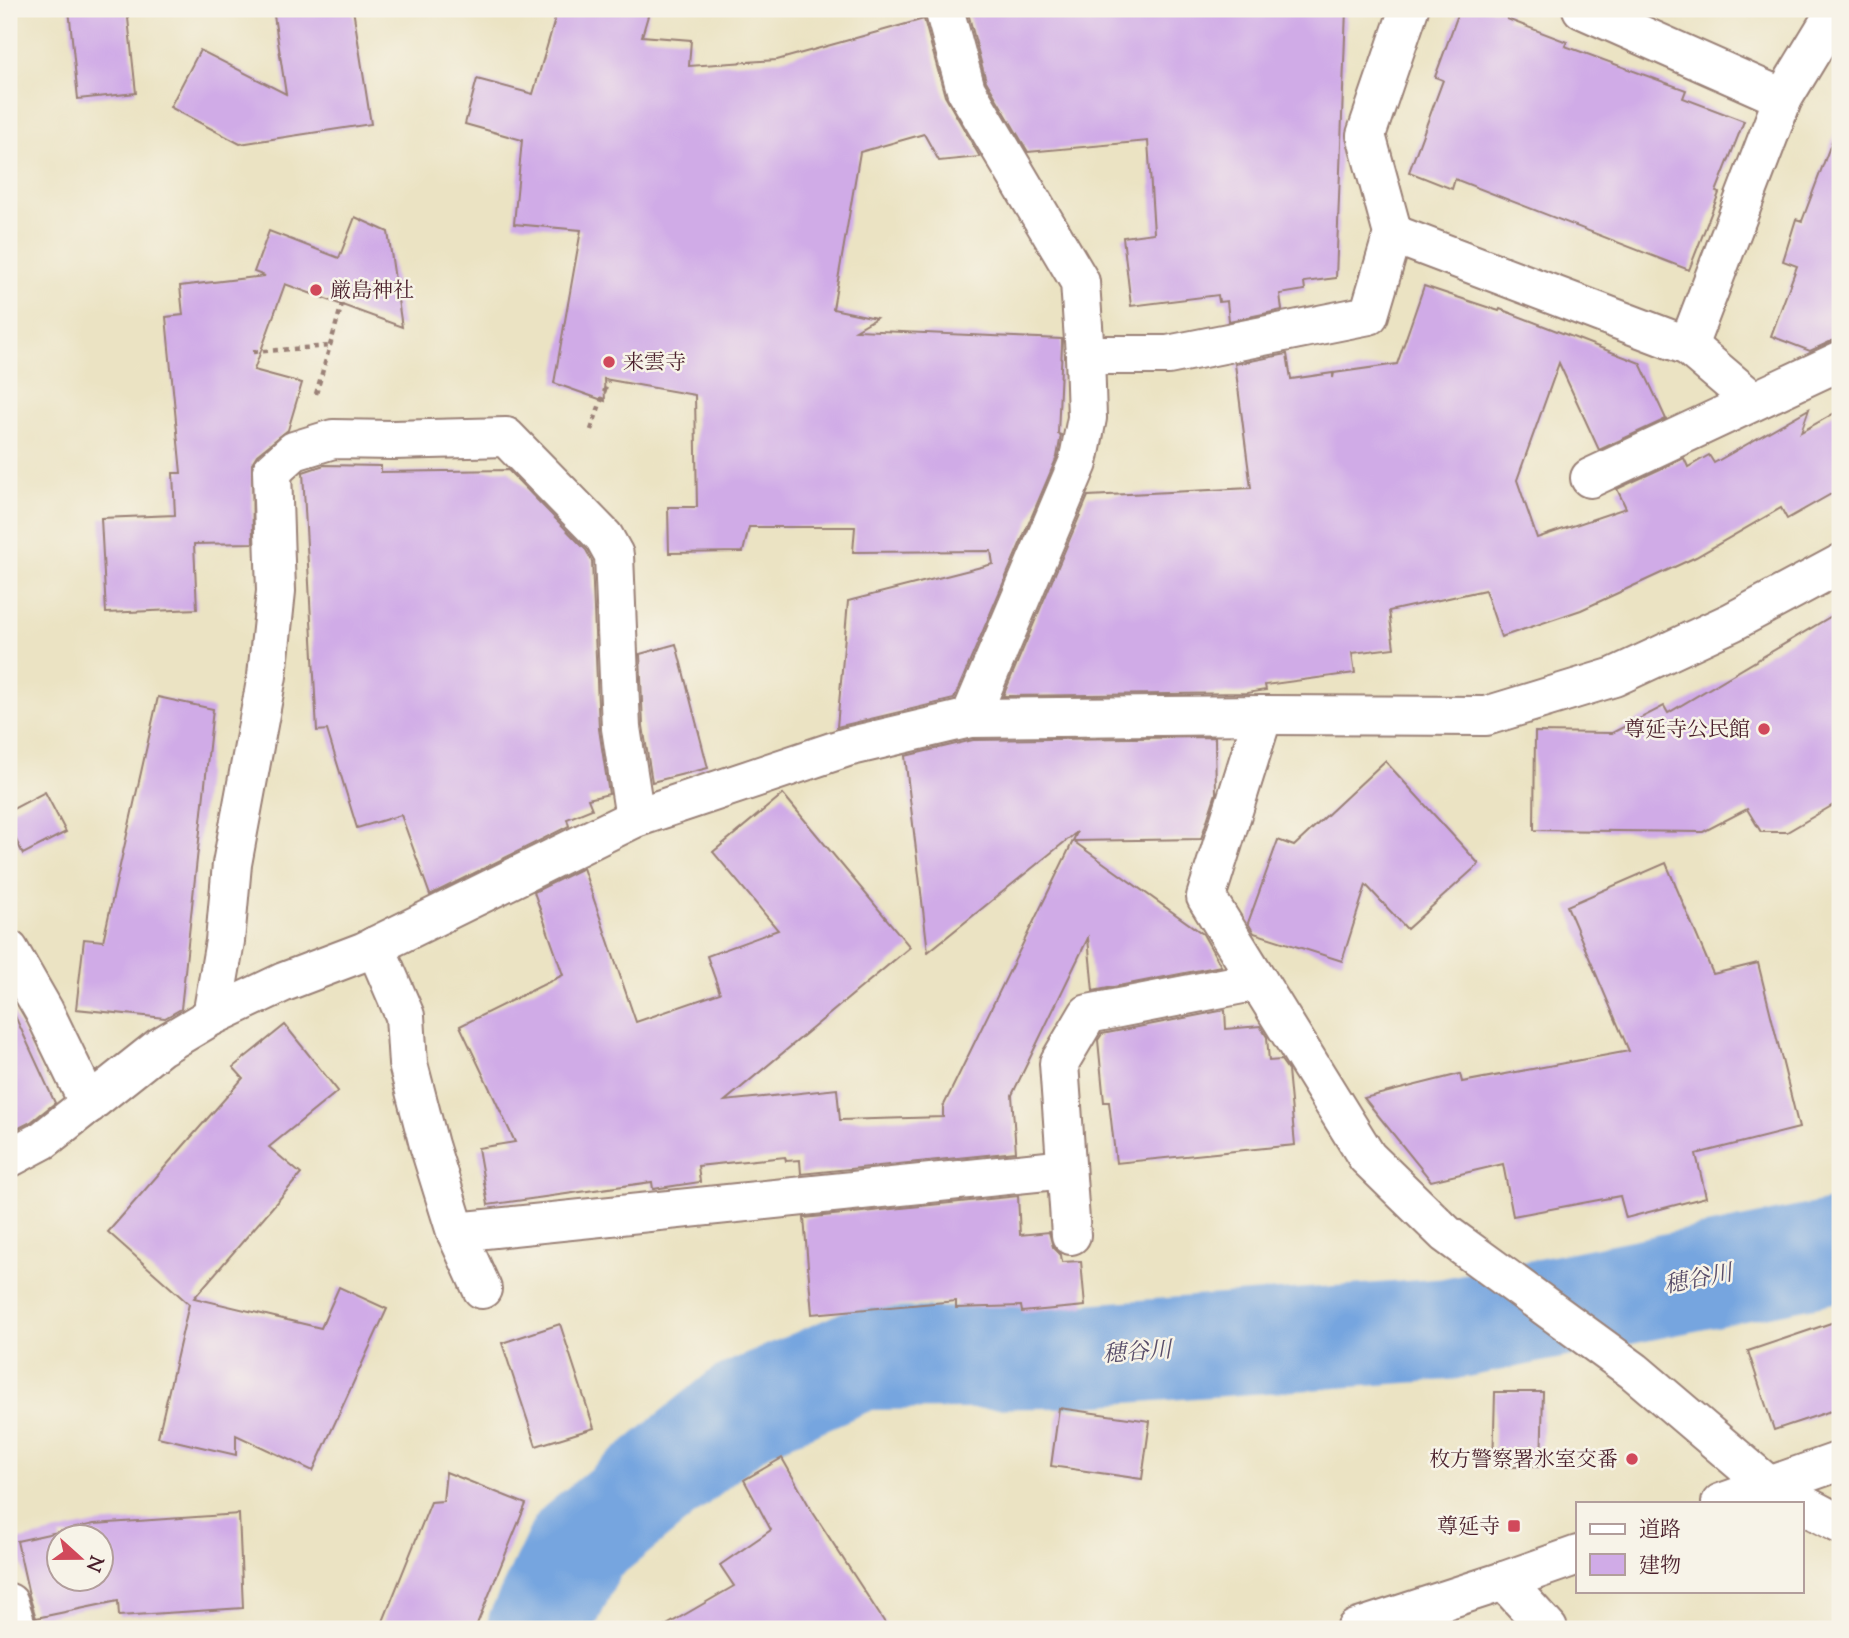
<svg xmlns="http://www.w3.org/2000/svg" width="1849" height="1638" viewBox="0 0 1849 1638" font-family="'Sorts Mill Goudy','Noto Serif JP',serif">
  <rect width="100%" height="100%" fill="#f7f3e8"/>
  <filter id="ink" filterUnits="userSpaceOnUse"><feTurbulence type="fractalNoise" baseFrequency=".0143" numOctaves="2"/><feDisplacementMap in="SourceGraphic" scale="14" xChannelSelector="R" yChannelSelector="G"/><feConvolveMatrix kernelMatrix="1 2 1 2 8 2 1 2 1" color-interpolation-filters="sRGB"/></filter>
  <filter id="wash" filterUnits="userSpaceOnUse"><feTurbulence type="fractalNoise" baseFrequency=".00686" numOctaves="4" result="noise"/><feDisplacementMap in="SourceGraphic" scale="28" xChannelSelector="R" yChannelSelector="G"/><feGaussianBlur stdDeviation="1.57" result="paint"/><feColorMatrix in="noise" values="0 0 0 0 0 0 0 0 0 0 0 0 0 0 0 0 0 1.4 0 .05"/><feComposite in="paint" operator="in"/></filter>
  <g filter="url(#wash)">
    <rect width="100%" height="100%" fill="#ebe3c3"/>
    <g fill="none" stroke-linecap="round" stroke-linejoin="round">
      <path stroke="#76a5df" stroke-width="102" d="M538 1629 578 1545 740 1412 862 1359 1057 1357 1448 1329 1840 1250"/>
    </g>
    <g id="blocks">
      <g fill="#d0abe7" fill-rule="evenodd">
        <path d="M69 9H127L136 93 78 99Z"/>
        <path d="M273 9H353L371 124 240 144 170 107 200 50 286 94Z"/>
        <path d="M558 9H650L642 36 691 40 689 66 777 60 924 19 945 96 980 157 939 161 924 134 860 152 833 309 876 318 856 330 1062 339V345L1058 434 1061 435 1057 457 954 699 837 727 848 601 993 564 991 551 853 552 855 527H749L743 552 669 553 668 507H697L695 395 604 379 605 401 554 383 581 230 514 224 522 140 465 124 477 79 533 94Z"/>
        <path d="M967 9H1346L1336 278 1304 282 1305 290 1280 294 1282 310 1229 321 1227 301 1219 302 1218 295 1131 306 1123 237 1154 233 1148 141 1028 152 986 81Z"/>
        <path d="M1460 9H1511L1507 19 1567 42 1565 46 1686 90 1683 98 1744 121 1716 192 1719 193 1689 270 1455 179 1452 189 1409 172 1443 80 1435 77Z"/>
        <path d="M1835 133 1840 134V325L1834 340 1810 351 1771 336 1797 266 1783 261 1796 219 1802 221Z"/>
        <path d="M355 217 388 232 402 327 285 284 254 370 302 383 288 430 257 455 252 463 253 543 194 544 197 609 106 613 101 518 175 515 173 473H181L166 317 183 315 180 286 265 276 254 272 269 231 339 258Z"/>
        <path d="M1424 286 1499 311 1500 309 1640 363 1666 419 1599 450 1559 363 1517 480 1537 538 1626 508 1617 489 1684 458 1688 467 1709 455 1714 463 1809 409 1801 432 1840 410V489L1787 519 1781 508 1696 557 1581 610 1501 637 1485 590 1389 611 1394 648 1352 653 1355 673 1265 685 1266 690 1247 693 1003 696 1088 496 1251 488 1235 364 1287 354 1291 379 1333 373V378L1334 373 1397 364Z"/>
        <path d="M324 465 381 466V472L508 470 586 550 592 561 599 729 609 794 588 799 592 809 567 819 569 826 430 895 401 815 357 828 327 730 317 731 303 472Z"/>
        <path d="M1840 611V801L1787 832H1761L1747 809 1703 832 1534 830 1535 732 1612 733 1664 706 1668 713Z"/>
        <path d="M676 644 708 768 652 782 643 726 640 654Z"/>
        <path d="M158 697 213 709 181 1009 165 1018 76 1009 84 939 103 941Z"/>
        <path d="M1215 737 1216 793 1201 839 1073 841 1077 832 928 952 905 756 973 740Z"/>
        <path d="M1385 761 1479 864 1407 929 1366 885 1342 961 1254 933 1248 923 1278 840 1294 846Z"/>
        <path d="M45 792 66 832 23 854 9 826V811Z"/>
        <path d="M783 794 910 947 725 1101 837 1089 840 1120 943 1117V1107L1073 841 1203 934 1221 966 1093 991 1088 938 1012 1095 1016 1152 801 1174 800 1160 786 1161 785 1157 698 1166 700 1182 653 1189 652 1182 488 1205 478 1148 515 1142 460 1026 563 975 534 892 583 868 636 1022 720 993 707 956 778 930 713 852Z"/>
        <path d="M1666 863 1713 974 1758 963 1799 1128 1696 1154 1706 1197 1626 1218 1620 1196 1513 1216 1503 1164 1431 1181 1364 1098 1460 1074 1462 1082 1629 1051 1567 906Z"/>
        <path d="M9 1003 55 1103 31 1122 9 1133Z"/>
        <path d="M1225 1010 1226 1029 1260 1026 1267 1037 1269 1061 1281 1060 1288 1070 1295 1145 1116 1163 1109 1102H1104L1098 1040 1102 1034Z"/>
        <path d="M285 1025 338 1091 269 1147 301 1174 194 1298 321 1328 339 1287 387 1309 313 1471 236 1435V1455L158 1437 189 1304 108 1232 243 1078 233 1067Z"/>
        <path d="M1018 1196 1020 1235 1049 1232 1053 1247 1061 1255 1062 1262 1081 1261 1085 1306 1022 1312 1021 1306 956 1308V1301L812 1314 804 1218Z"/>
        <path d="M1840 1320V1408L1774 1430 1748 1351Z"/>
        <path d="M560 1324 594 1428 536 1446 502 1343Z"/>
        <path d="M1495 1392H1543L1541 1467H1493Z"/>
        <path d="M1059 1408 1150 1421 1142 1479 1051 1466Z"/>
        <path d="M782 1458 812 1511 889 1629H660L734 1586 720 1565 771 1530 744 1480Z"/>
        <path d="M446 1472 526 1504 475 1629H380L431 1502 443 1501Z"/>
        <path d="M239 1514 243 1608 119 1616 118 1601 36 1618 29 1595 17 1541 94 1524ZM60 1536H102V1578H60Z"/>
      </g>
    </g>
  </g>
  <g filter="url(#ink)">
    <use href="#blocks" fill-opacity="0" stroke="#9a8177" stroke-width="2"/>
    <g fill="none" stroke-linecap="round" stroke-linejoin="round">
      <g stroke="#9a8177" stroke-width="42">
        <g id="minor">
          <path d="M944 9 966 90 1080 282 1085 355 1087 418 1078 463 970 718"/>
          <path d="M1582 9 1783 98"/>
          <path d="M1393 234 1688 346 1753 401"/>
          <path d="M1688 346 1783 98 1837 9"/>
          <path d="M1085 355H1168L1369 315 1393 234 1366 135 1409 9"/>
          <path d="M1590 478 1840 361"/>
          <path d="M1263 715 1206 897 1367 1157 1446 1234 1634 1371 1769 1486 1801 1503"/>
          <path d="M375 946 405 1016 408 1064 429 1145 456 1232 482 1289"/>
          <path d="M9 950 44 1011 89 1104"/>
          <path d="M212 1016 225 941 232 864 267 676 276 591 272 471 294 451 333 439 393 440 506 437 604 537 614 555 621 728 635 818"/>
          <path d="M9 1158 43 1140 160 1047 212 1016 284 982 363 952 635 818 847 747 970 718 1263 715 1486 716 1614 677 1732 622 1840 564"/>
          <path d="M456 1232 1066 1169"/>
          <path d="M1071 1235 1059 1063 1088 1014 1258 981"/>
          <path d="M1721 1503 1840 1461"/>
          <path d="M1802 1504 1840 1524"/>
          <path d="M1504 1581 1548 1629"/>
          <path d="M9 1603 17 1629"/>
          <path d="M1356 1629 1504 1581 1578 1555"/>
        </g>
      </g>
      <g stroke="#9a8177" stroke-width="4.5" stroke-dasharray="5 5" stroke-linecap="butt">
        <path d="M253 352 330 346"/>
        <path d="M316 394 342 304"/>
        <path d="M591 430 608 381"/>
      </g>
      <use href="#minor" stroke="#fff" stroke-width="38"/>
    </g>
  </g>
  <g fill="#d1495b" stroke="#f7f3e8" stroke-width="2.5">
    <circle cx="316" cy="290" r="7"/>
    <circle cx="609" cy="362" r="7"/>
    <circle cx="1764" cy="729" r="7"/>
    <circle cx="1632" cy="1459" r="7"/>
    <rect x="1507" y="1519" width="14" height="14" rx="3.5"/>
  </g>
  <g text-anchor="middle" stroke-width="5" stroke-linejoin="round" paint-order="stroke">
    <g font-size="21" fill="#4a1f2b" stroke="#f7f3e8" text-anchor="end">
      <text x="330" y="297" text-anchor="start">厳島神社</text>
      <text x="623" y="369" text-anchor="start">来雲寺</text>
      <text x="1750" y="736">尊延寺公民館</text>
      <text x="1618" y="1466">枚方警察署氷室交番</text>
      <text x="1500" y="1533">尊延寺</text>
    </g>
    <g font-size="23" font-style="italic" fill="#594e6a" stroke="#f7f3e8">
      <text transform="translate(1698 1278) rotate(-11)" y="8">穂谷川</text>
      <text transform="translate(1137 1351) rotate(-4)" y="8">穂谷川</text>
    </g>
  </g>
  <rect width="1849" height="1638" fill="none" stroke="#f7f3e8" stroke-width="35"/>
  <rect x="1576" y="1502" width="228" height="91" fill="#f7f3e8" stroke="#b29e9c" stroke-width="2"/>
  <rect x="1590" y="1524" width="35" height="10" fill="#ffffff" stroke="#b29e9c" stroke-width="2"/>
  <text x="1639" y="1536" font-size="21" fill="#4a1f2b">道路</text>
  <rect x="1590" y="1554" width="35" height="21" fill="#d0abe7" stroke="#b29e9c" stroke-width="2"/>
  <text x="1639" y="1572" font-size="21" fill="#4a1f2b">建物</text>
  <g transform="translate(80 1558) rotate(111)"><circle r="33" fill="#f7f3e8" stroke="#b29e9c" stroke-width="2"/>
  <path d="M0-5L12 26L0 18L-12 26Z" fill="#d1495b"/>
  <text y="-10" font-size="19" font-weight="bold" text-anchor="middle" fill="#4a1f2b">N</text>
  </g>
</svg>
